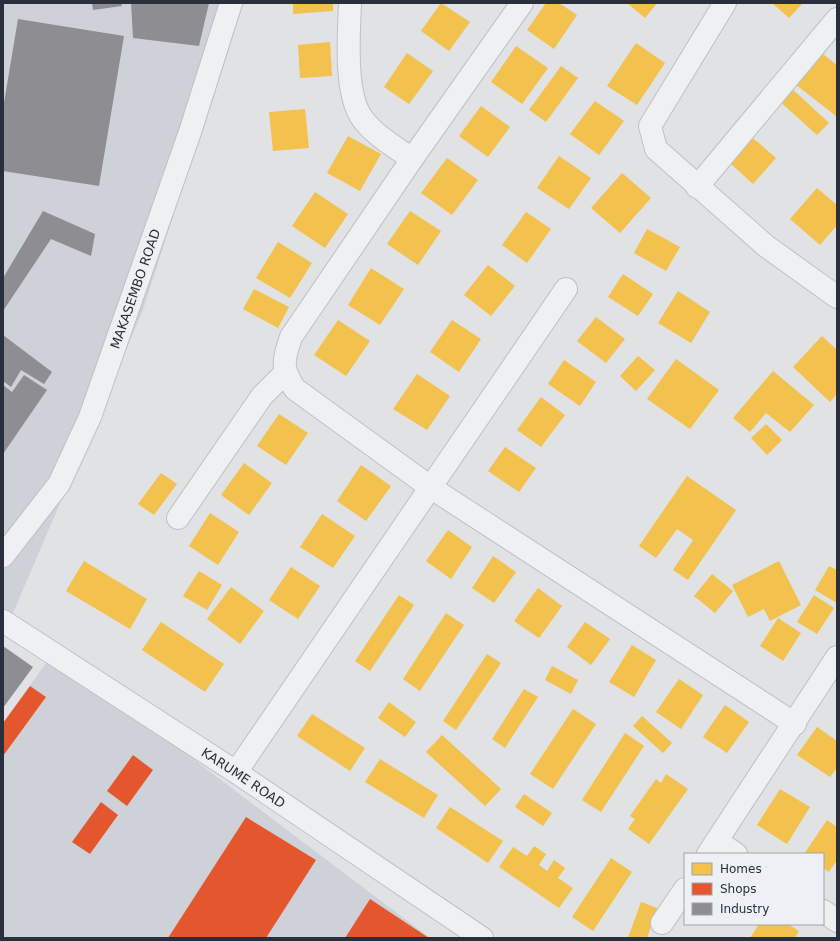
<svg xmlns="http://www.w3.org/2000/svg" width="840" height="941" viewBox="0 0 840 941" font-family="'DejaVu Sans',sans-serif">
  <rect width="100%" height="100%" fill="#e0e2e4"/>
  <g fill="#ced1d7">
    <path d="M3 3H241L143 310 13 613 3 628Z"/>
    <path d="M53 653 430 938H3V724Z"/>
  </g>
  <g fill="#f2c14e">
    <path d="M293 3H333V11L293 14Z"/>
    <path d="M441 3 470 22 449 51 421 31Z"/>
    <path d="M546 3H559L577 15 554 49 527 30Z"/>
    <path d="M627 3H657L645 18Z"/>
    <path d="M772 3H803L789 18Z"/>
    <path d="M330 42 332 76 300 78 298 45Z"/>
    <path d="M636 43 665 63 637 105 607 86Z"/>
    <path d="M516 46 548 68 522 104 491 82Z"/>
    <path d="M820 52 837 65V114L836 116 795 84Z"/>
    <path d="M407 53 433 71 409 104 384 87Z"/>
    <path d="M561 66 578 78 546 122 529 110Z"/>
    <path d="M789 86 829 123 817 135 777 99Z"/>
    <path d="M595 101 624 121 599 155 570 134Z"/>
    <path d="M481 106 510 127 488 157 459 136Z"/>
    <path d="M305 109 309 148 273 151 269 112Z"/>
    <path d="M348 136 381 154 360 191 327 173Z"/>
    <path d="M753 138 776 158 753 184 730 163Z"/>
    <path d="M559 156 591 178 569 209 537 188Z"/>
    <path d="M447 158 478 180 452 215 421 193Z"/>
    <path d="M622 173 651 198 620 233 591 208Z"/>
    <path d="M817 188 837 205V225L820 245 790 219Z"/>
    <path d="M315 192 348 214 325 248 292 226Z"/>
    <path d="M410 211 441 231 418 265 387 244Z"/>
    <path d="M526 212 551 229 527 263 502 245Z"/>
    <path d="M647 229 680 247 666 271 634 253Z"/>
    <path d="M278 242 312 263 290 298 256 278Z"/>
    <path d="M488 265 515 286 491 316 464 295Z"/>
    <path d="M371 268 404 289 380 325 348 305Z"/>
    <path d="M623 274 653 294 638 316 608 297Z"/>
    <path d="M254 289 289 307 278 328 243 309Z"/>
    <path d="M678 291 710 312 691 343 658 323Z"/>
    <path d="M596 317 625 339 606 363 577 341Z"/>
    <path d="M338 320 370 341 346 376 314 355Z"/>
    <path d="M452 320 481 339 459 372 430 352Z"/>
    <path d="M822 336 837 350V394L830 402 793 367Z"/>
    <path d="M638 356 655 370 636 391 620 376Z"/>
    <path d="M676 359 719 390 690 429 647 399Z"/>
    <path d="M564 360 596 382 580 406 548 384Z"/>
    <path d="M773 371 814 405 790 432 766 413 750 432 733 418Z"/>
    <path d="M417 374 450 396 427 430 393 409Z"/>
    <path d="M541 397 565 415 541 447 517 430Z"/>
    <path d="M279 414 308 433 286 465 257 446Z"/>
    <path d="M766 424 782 440 767 455 751 438Z"/>
    <path d="M505 447 536 468 519 492 488 471Z"/>
    <path d="M244 463 272 483 249 515 221 495Z"/>
    <path d="M361 465 391 486 366 521 337 501Z"/>
    <path d="M161 473 177 484 154 515 138 504Z"/>
    <path d="M687 476 736 510 688 580 673 570 693 540 677 529 656 558 639 546Z"/>
    <path d="M210 513 239 532 218 565 189 546Z"/>
    <path d="M322 514 355 536 333 568 300 547Z"/>
    <path d="M448 530 472 547 451 579 426 561Z"/>
    <path d="M493 556 516 572 494 603 472 588Z"/>
    <path d="M84 561 147 599 130 629 66 591Z"/>
    <path d="M779 561 801 605 770 621 764 609 748 617 732 585Z"/>
    <path d="M829 566 837 570V603L815 590Z"/>
    <path d="M291 567 320 586 298 619 269 600Z"/>
    <path d="M199 571 222 585 207 610 183 596Z"/>
    <path d="M712 574 733 591 715 613 694 596Z"/>
    <path d="M231 587 264 611 240 644 207 619Z"/>
    <path d="M538 588 562 606 539 638 514 621Z"/>
    <path d="M399 595 414 605 370 671 355 661Z"/>
    <path d="M814 595 834 608 817 634 797 622Z"/>
    <path d="M446 613 464 625 420 691 403 679Z"/>
    <path d="M778 618 801 633 783 661 760 646Z"/>
    <path d="M161 622 224 664 205 692 142 650Z"/>
    <path d="M585 622 610 639 591 665 567 647Z"/>
    <path d="M632 645 656 660 634 697 609 682Z"/>
    <path d="M487 654 501 663 456 730 443 721Z"/>
    <path d="M552 666 578 680 571 694 545 680Z"/>
    <path d="M679 679 703 695 681 729 656 712Z"/>
    <path d="M524 689 538 697 505 748 492 739Z"/>
    <path d="M389 702 416 722 405 737 378 718Z"/>
    <path d="M725 705 749 722 727 753 703 737Z"/>
    <path d="M573 709 596 724 553 789 530 774Z"/>
    <path d="M312 714 365 748 350 771 297 736Z"/>
    <path d="M642 716 672 743 663 753 633 726Z"/>
    <path d="M817 727 837 741V768L830 777 797 755Z"/>
    <path d="M625 733 644 746 601 812 582 800Z"/>
    <path d="M442 735 501 789 485 806 426 752Z"/>
    <path d="M380 759 438 795 424 818 365 782Z"/>
    <path d="M666 774 688 789 649 844 628 829 635 819 630 816 656 779 661 783Z"/>
    <path d="M780 789 810 807 787 844 757 825Z"/>
    <path d="M524 794 552 813 543 826 515 807Z"/>
    <path d="M450 807 503 841 488 863 436 828Z"/>
    <path d="M827 820 837 827V860L829 872 823 868V854H804Z"/>
    <path d="M534 846 546 854 539 865 547 871 554 860 565 868 558 878 573 888 559 908 499 867 513 847 527 856Z"/>
    <path d="M611 858 632 872 593 931 572 917Z"/>
    <path d="M641 902 657 908 647 938H628Z"/>
    <path d="M759 924H788L799 931 795 938H750Z"/>
  </g>
  <g fill="#e4572e">
    <path d="M30 686 46 697 3 756V723Z"/>
    <path d="M133 755 153 770 127 806 107 791Z"/>
    <path d="M101 802 118 815 90 854 72 842Z"/>
    <path d="M246 817 316 860 266 938H168Z"/>
    <path d="M370 899 429 938H345Z"/>
  </g>
  <g fill="#8d8d92">
    <path d="M92 3H121L122 6 93 10Z"/>
    <path d="M131 3H209L199 46 133 38Z"/>
    <path d="M18 19 124 36 99 186 3 171V109Z"/>
    <path d="M43 211 95 234 91 256 51 239 3 311V278Z"/>
    <path d="M3 335 52 372 44 384 21 370 11 387 3 381Z"/>
    <path d="M24 375 47 390 3 454V385L12 392Z"/>
    <path d="M3 646 33 667 3 708Z"/>
  </g>
  <g fill="none" stroke-linecap="round" stroke-linejoin="round">
    <g stroke="#bec0c2" stroke-width="24">
      <g id="street">
        <path d="M350 3C349 33 344 93 362 118 374 135 395 147 412 159"/>
        <path d="M522 3 412 159 291 337C283 361 281 368 295 389L430 487 795 724"/>
        <path d="M725 3 650 126 656 149 766 246 837 297"/>
        <path d="M697 187 837 19"/>
        <path d="M178 518 262 396 285 373"/>
        <path id="s1" d="M3 556 59 484 90 417 190 132 231 3"/>
        <path id="s2" d="M3 621 236 772 482 938"/>
        <path d="M236 772 566 289"/>
        <path d="M717 841 736 854"/>
        <path d="M708 854 837 657"/>
        <path d="M823 911 837 921"/>
        <path d="M662 923 685 889"/>
      </g>
    </g>
    <use href="#street" stroke="#eef0f1" stroke-width="22"/>
  </g>
  <g text-anchor="middle" stroke-width="4" stroke-linejoin="round" paint-order="stroke">
    <g font-size="13" fill="#29303b" stroke="#edf0f4">
      <text dy="5" stroke="none"><textPath href="#s1" startOffset="301">MAKASEMBO ROAD</textPath></text>
      <text dy="5" stroke="none"><textPath href="#s2" startOffset="287">KARUME ROAD</textPath></text>
    </g>
  </g>
  <rect width="840" height="941" fill="none" stroke="#29303b" stroke-width="8"/>
  <rect x="684" y="853" width="140" height="72" fill="#edf0f4" stroke="#9fa3aa"/>
  <rect x="692" y="863" width="20" height="12" fill="#f2c14e" stroke="#9fa3aa"/>
  <text x="720" y="873" font-size="12" fill="#29303b">Homes</text>
  <rect x="692" y="883" width="20" height="12" fill="#e4572e" stroke="#9fa3aa"/>
  <text x="720" y="893" font-size="12" fill="#29303b">Shops</text>
  <rect x="692" y="903" width="20" height="12" fill="#8d8d92" stroke="#9fa3aa"/>
  <text x="720" y="913" font-size="12" fill="#29303b">Industry</text>
</svg>
